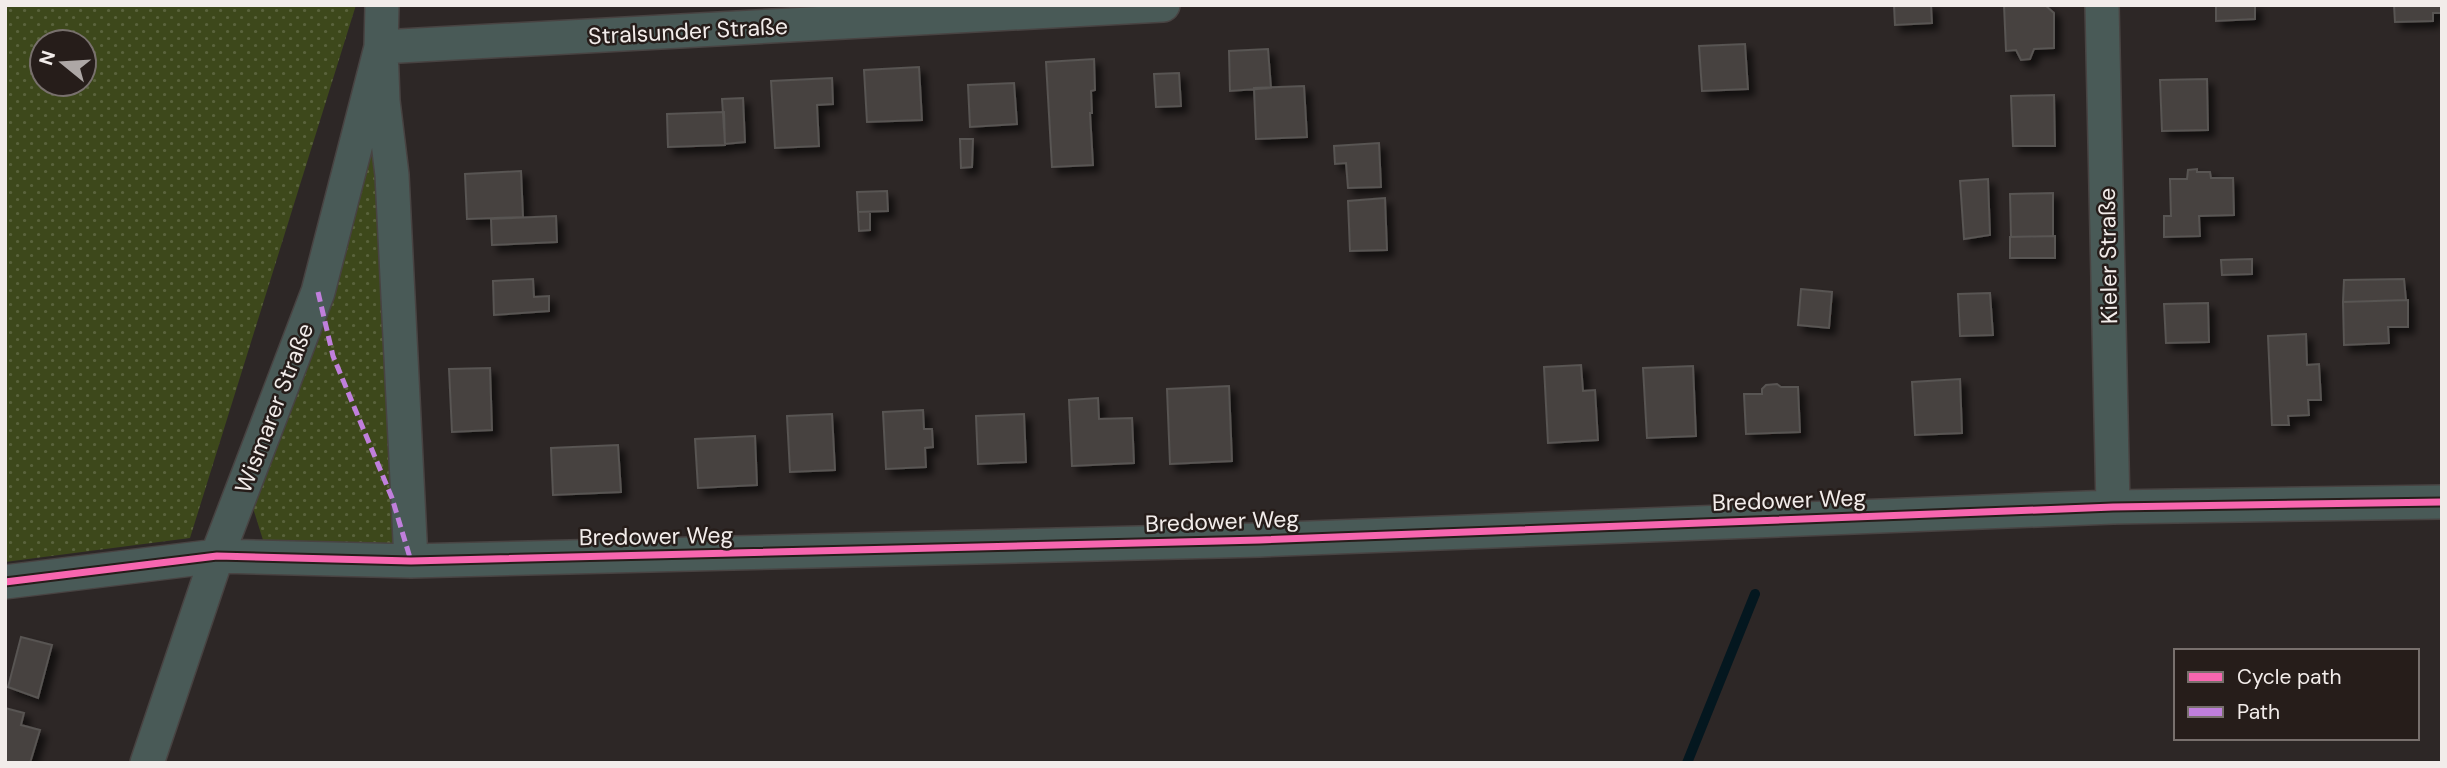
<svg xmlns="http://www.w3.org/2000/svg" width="2447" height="768" viewBox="0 0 2447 768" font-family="'DM Sans',sans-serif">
  <defs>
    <pattern id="grass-dots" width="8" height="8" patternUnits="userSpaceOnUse" patternTransform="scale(1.75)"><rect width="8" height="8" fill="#3d481b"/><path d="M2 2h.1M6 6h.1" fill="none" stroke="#5a633c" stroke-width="1.8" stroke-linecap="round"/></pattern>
    <filter id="shadow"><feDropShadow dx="6" dy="6" stdDeviation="3.5" flood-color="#0009"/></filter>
  </defs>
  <rect width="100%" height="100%" fill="#2d2726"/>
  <!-- grass -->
  <path fill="url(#grass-dots)" fill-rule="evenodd" d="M5 5H356L190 538 5 562ZM42 42H84V84H42Z
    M372 121 390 327 394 549 263 540 252 505Z"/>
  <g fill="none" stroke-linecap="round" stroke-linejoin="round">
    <!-- stream -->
    <path stroke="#04171f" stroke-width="10" d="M1687 763 1755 594"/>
  </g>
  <!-- building -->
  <path fill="#474341" stroke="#585452" stroke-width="2" filter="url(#shadow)" d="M1894 5H1931L1932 23 1895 25Z
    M2004 5H2045L2054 13V48L2034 49 2030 59 2021 60 2016 50 2006 51Z
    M2216 5H2255V19L2216 21Z
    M2394 5H2442V13H2433V21L2395 22Z
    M1745 44 1748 89 1702 91 1699 46Z
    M1268 49 1271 88 1230 91 1229 51Z
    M1094 59 1095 90 1091 91 1092 113H1090L1093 165 1052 167 1046 62Z
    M919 67 922 120 867 122 864 70Z
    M1179 73 1181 106 1156 107 1154 74Z
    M832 78 833 104 817 105 819 146 775 148 771 81Z
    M2207 79 2208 130 2162 131 2160 80Z
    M1014 83 1017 124 970 127 968 85Z
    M1304 86 1307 137 1256 139 1254 88Z
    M2054 95 2055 146H2013L2011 96Z
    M743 98 745 142 725 144 722 99Z
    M724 112 725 145 668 147 667 114Z
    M960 139H973L972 167 961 168Z
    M1379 143 1381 187 1348 188 1346 163 1335 164 1334 146Z
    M2197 169V172H2210L2211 178H2233L2234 215 2199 216 2200 236 2164 237V216H2171L2170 179H2187L2188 170Z
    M521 171 523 217 467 219 465 174Z
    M1988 179 1990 235 1964 239 1960 181Z
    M887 191 888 211 858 212 857 192Z
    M2053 193V236L2011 237 2010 194Z
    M1385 198 1387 250 1350 251 1348 201Z
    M858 212H870V230L859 231Z
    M556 216 557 242 492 245 491 219Z
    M2055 236V258H2010V237Z
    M2252 259V274L2222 275 2221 260Z
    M533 279 534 297 549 296V311L494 315 493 281Z
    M2404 279 2406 300 2343 302 2344 280Z
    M1801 289 1832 292 1829 328 1798 325Z
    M1990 293 1993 335 1960 336 1958 294Z
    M2408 300V327H2388L2389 343 2344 345 2343 302Z
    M2208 303 2209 342 2166 343 2164 304Z
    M2306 334 2307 365 2319 364 2321 400H2308L2309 415 2288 416 2289 425H2272L2268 336Z
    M1581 365 1583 391 1595 390 1598 440 1548 443 1544 367Z
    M1693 366 1696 436 1647 438 1643 368Z
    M490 368 492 430 452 432 449 369Z
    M1960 379 1962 433 1915 435 1912 382Z
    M1777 384 1781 387H1798L1800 432 1746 434 1744 394H1762V389L1766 385Z
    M1229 386 1232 461 1170 464 1167 389Z
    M1098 398 1099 419 1132 418 1134 463 1072 466 1069 400Z
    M923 410 924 429H932L933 447 925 448 926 467 886 469 883 412Z
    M832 414 835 470 790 472 787 416Z
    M1024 414 1026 462 978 464 976 416Z
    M755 436 757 485 698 488 695 439Z
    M618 445 621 492 553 495 551 448Z
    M21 637 52 645 38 698 8 687Z
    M5 708 24 713 21 725 40 730 30 763H5Z"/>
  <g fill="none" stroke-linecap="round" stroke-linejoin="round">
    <!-- street casing -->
    <g stroke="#484342" stroke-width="36">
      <path id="street" d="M2102 5 2113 507
        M411 561 392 175 383 101 381 47 1163 5
        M5 582 217 556 411 561 1260 540 2113 507 2442 502
        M147 763 217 556 318 292 381 47 382 5"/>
    </g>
    <!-- street -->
    <use href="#street" stroke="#495a57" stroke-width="33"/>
    <!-- quiet -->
    <path stroke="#c07fdc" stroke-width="5" stroke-dasharray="10 5" stroke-linecap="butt" d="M318 292 333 356 392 498 411 561"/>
    <!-- cycleway casing -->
    <g stroke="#261d1a" stroke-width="11">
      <path id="cycleway" d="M5 582 217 556 411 561 1260 540 2113 507 2442 502"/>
    </g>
    <!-- cycleway -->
    <use href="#cycleway" stroke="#f766af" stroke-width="7"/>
  </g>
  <g text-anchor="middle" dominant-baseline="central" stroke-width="5" stroke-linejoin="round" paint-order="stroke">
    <!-- street labels -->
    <g font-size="23" fill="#f2ecea" stroke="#261d1a">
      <text transform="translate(688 31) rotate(-3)">Stralsunder Straße</text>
      <text transform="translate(2108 256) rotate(-91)">Kieler Straße</text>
      <text transform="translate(274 408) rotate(-69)">Wismarer Straße</text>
      <text transform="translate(1789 500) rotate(-2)">Bredower Weg</text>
      <text transform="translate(1222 521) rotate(-2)">Bredower Weg</text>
      <text transform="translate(656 536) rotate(-1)">Bredower Weg</text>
    </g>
  </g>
  <!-- border -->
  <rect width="2447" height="768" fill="none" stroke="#f2ecea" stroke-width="14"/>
  <!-- legend -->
  <rect x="2174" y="649" width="245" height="91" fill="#261d1a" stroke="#78706d" stroke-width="2"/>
  <rect x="2188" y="672" width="35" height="10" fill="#f766af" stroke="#78706d" stroke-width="2"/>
  <text x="2237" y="684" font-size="21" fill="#f2ecea">Cycle path</text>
  <rect x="2188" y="707" width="35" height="10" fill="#c07fdc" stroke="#78706d" stroke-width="2"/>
  <text x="2237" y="719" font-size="21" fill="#f2ecea">Path</text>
  <!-- north arrow -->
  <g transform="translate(63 63) rotate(288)"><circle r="33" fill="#261d1a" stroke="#78706d" stroke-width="2"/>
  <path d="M0-5L12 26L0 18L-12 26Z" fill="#ada7a5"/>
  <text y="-10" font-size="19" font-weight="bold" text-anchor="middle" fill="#f2ecea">N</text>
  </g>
</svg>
